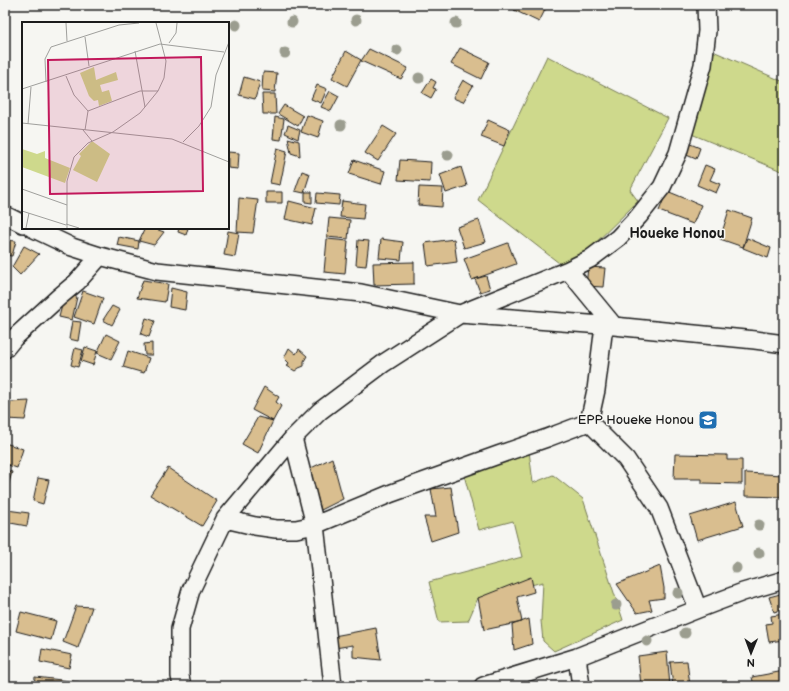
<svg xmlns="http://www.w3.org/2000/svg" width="789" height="691" viewBox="0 0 789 691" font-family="'Balsamiq Sans',sans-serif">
  <rect width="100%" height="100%" fill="#f6f6f2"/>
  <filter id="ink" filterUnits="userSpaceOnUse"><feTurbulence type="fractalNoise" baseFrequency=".025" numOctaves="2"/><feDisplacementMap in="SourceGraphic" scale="8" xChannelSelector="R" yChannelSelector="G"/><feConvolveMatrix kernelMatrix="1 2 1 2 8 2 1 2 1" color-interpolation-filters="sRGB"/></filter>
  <g filter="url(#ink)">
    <!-- green -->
    <path fill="#ced98c" stroke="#757a54" d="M713 51 784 82V172L684 131Z
      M547 56 668 118 630 190 638 201 568 270 478 200Z
      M529 451 533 483 553 475 583 499 623 620 554 651 543 641 541 621 543 582 478 598 468 621 439 622 429 582 522 557 513 521 479 530 464 475Z"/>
    <!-- building -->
    <path fill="#d9be8f" stroke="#1c1c1c" d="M517 5H546L547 6 539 22 514 10Z
      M460 48 489 62 481 79 451 64Z
      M369 49 408 68 401 79 361 61Z
      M346 51 361 60 347 86 332 78Z
      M263 72 277 73 275 92 262 91Z
      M244 77 260 82 255 99 239 95Z
      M431 79 436 82 433 88 436 89 431 98 422 93Z
      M463 80 473 86 463 102 453 98Z
      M317 85 327 89 321 103 311 99Z
      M330 91 339 96 331 111 321 107Z
      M262 94H275L276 114H263Z
      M284 105 303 116 298 126 278 114Z
      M307 115 323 121 318 138 301 132Z
      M275 117 284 119 281 140 273 139Z
      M488 120 510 130 504 146 481 137Z
      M288 125 300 130 298 139 285 133Z
      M383 126 396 134 378 161 365 153Z
      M288 138 299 141 300 156 291 153Z
      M688 143 700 148 696 159 684 154Z
      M277 148 287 151 280 185 270 183Z
      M228 152 239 153 238 169 228 168Z
      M354 160 385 171 381 184 349 174Z
      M400 160 431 162 430 182 398 180Z
      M705 165 715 169 710 180 720 184 716 193 697 185Z
      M461 167 467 186 446 193 440 175Z
      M302 171 310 174 304 193 295 191Z
      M419 187 443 188 442 207 418 205Z
      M667 191 701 205 693 224 659 211Z
      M266 192H282V203H266Z
      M305 192H312V203L305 202Z
      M317 193 340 195 339 205 316 203Z
      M239 198 258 200 253 233 237 232Z
      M289 201 316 208 312 225 285 219Z
      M342 201 365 204 363 219 340 217Z
      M729 210 752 218 743 247 720 239Z
      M329 218 350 220 348 239 327 237Z
      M479 220 486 242 464 248 457 227Z
      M145 228H153L164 232 154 245 139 241Z
      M179 228H188L186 235 178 232Z
      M228 231 239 233 235 257 224 255Z
      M119 237 139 241 138 249 117 245Z
      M747 238 771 248 768 258 743 248Z
      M327 239 348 241 345 274 324 272Z
      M381 239 403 242 401 260 379 258Z
      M454 239 457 262 428 266 425 243Z
      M5 240 16 241 12 256 5 255Z
      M358 240 369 241 366 266 356 265Z
      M508 243 516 264 472 280 464 259Z
      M24 246 39 254 20 275 12 267Z
      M414 262V284L374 285 373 263Z
      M588 267 605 268 603 287 586 286Z
      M486 276 490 289 480 292 475 279Z
      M143 280 168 284 165 302 137 298Z
      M171 288 187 292 185 310 169 307Z
      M83 291 103 298 94 324 74 317Z
      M65 294 77 297 72 320 59 317Z
      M112 306 120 310 112 325 103 320Z
      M146 318 155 321 149 337 141 334Z
      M72 321 81 322 78 341 69 339Z
      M106 334 120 341 111 359 97 353Z
      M152 343V355H145L144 344Z
      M85 347 97 351 93 365 81 361Z
      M75 348 83 350 78 367 71 365Z
      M289 348 296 354 299 349 307 356 304 361V366L299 368 295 371 287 366 289 363 284 358Z
      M128 351 149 358 144 373 123 367Z
      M264 387 279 397 276 402 281 406 273 421 252 410Z
      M29 401 25 420 6 419 11 402Z
      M258 417 273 421 258 453 242 444Z
      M5 443 23 449 17 468 5 464Z
      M675 454 727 455V460H742V484L702 483V479H674Z
      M332 458 343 499 321 510 309 469Z
      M168 468 217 501 202 526 150 495Z
      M5 470 12 472 5 497Z
      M745 473 784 475V497L745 496Z
      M38 478 49 480 43 504 33 501Z
      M451 487 458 532 431 541 424 517H436L431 489Z
      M736 502 743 526 697 540 690 516Z
      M7 510 29 513 27 526 5 522Z
      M660 566 664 588V598L649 600 652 610 637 613 617 584Z
      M531 577 534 592 517 597 522 622 484 630 478 598Z
      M784 593V609L774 612 769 597Z
      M76 606 92 607 78 648 63 642Z
      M21 612 56 621 51 640 16 631Z
      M784 614V640L769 642 766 624 772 623 771 616Z
      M529 619 532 644 514 650 512 625Z
      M376 628 381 660 353 657V645L335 648 334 636Z
      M42 649 72 655 69 668 40 662Z
      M667 652 670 686H641L638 656Z
      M687 661 690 686H673L670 662Z
      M784 671V686H754L752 677Z
      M35 677 79 682 78 686H34Z"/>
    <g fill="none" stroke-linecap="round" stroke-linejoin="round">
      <!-- street casing -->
      <g stroke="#1c1c1c" stroke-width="20">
        <path id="street" d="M5 215 23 224
          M32 228 72 247 100 256 157 271 361 293 460 314 614 326 755 340 784 344
          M568 270 614 326
          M5 349 14 338 59 297 77 282 100 256
          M589 422 626 459 659 508 698 609
          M589 422 596 390 604 326
          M293 438 315 525 333 686
          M225 519 255 526 276 529H296L315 525 392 493 498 455 547 438 589 422
          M577 657 581 686
          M182 686 180 676V629L191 590 225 519 293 438 320 411 384 363 460 314 568 270 590 259 618 238 639 216 662 187 678 153 703 65 707 31 706 5
          M483 686 577 657 698 609 743 592 784 580"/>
      </g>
      <!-- street -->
      <use href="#street" stroke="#f6f6f2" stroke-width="17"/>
    </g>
    <!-- trees -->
    <g fill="#9b9d8f">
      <circle cx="356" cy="20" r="5.5"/>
      <circle cx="292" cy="22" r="5.5"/>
      <circle cx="456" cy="23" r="5.5"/>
      <circle cx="236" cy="25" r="5.5"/>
      <circle cx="397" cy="50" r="5.5"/>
      <circle cx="285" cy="53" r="5.5"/>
      <circle cx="419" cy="78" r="5.5"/>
      <circle cx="341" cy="125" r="5.5"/>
      <circle cx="448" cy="155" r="5.5"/>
      <circle cx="759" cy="525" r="5.5"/>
      <circle cx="759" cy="553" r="5.5"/>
      <circle cx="736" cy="568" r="5.5"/>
      <circle cx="678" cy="593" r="5.5"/>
      <circle cx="616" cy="605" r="5.5"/>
      <circle cx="685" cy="633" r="5.5"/>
      <circle cx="647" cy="641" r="5.5"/>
    </g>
  </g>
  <!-- icons -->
  <defs>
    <g id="school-square" transform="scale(1)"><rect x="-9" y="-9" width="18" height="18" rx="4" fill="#1f6fb2" stroke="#f6f6f2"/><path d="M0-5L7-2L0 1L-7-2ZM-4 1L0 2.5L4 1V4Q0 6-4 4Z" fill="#fff"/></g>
  </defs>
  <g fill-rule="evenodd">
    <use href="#school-square" x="708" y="420"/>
  </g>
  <g text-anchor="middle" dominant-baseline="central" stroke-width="3" stroke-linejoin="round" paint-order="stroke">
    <!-- poi labels -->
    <g font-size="13" fill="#1c1c1c" stroke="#f6f6f2" text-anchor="end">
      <text x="694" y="420">EPP Houeke Honou</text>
    </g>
    <!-- neighbourhood labels -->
    <g font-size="14" font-weight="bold" fill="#1c1c1c" stroke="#f6f6f2">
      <text x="677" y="233">Houeke Honou</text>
    </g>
  </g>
  <!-- overview -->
  <g transform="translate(22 22)">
    <rect width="207" height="207" fill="#f6f6f2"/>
    <path d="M72 45 74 58 94 50 96 58 78 63 80 70 87 68 90 79 77 84 76 78 72 79 67 74 58 51ZM70 119 88 132 75 160 51 148 59 134 57 132ZM0 127 15 132 23 129V136L48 146 43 161 0 145Z" fill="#ced98c"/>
    <path fill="none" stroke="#9f9f9c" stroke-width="1" d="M44 1 45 19M63 15 67 44M147 21 154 11 155 1M113 29 123 85M44 54 52 73 66 89M24 60 23 37 29 25 97 3 117 1M0 67 138 22 202 30M66 89 118 69H136M0 101 150 117 207 140M6 102 9 65M61 108 70 119M63 108 66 89M161 120 177 104 189 85 194 53 207 20M0 167 45 183M0 189 44 203M44 202 57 206M4 206 7 191M45 206V159L52 135 66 121 91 110 118 91 136 69 142 56 144 39 134 1"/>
    <path fill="#c2185b" fill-opacity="0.15" stroke="#c2185b" stroke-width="2" d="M179 35 181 169 28 172 26 38Z"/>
    <rect width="207" height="207" fill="none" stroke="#1c1c1c" stroke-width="2"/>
  </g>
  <!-- margin -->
  <rect width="789" height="691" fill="none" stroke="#f6f6f2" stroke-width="20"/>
  <rect x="10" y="10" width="769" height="671" fill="none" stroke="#1c1c1c" stroke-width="1.5" filter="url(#ink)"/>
  <!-- north arrow -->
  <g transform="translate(751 653) rotate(181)" stroke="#f6f6f2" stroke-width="3" paint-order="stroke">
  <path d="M0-3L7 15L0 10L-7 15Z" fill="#1c1c1c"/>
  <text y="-6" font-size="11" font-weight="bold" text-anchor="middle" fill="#1c1c1c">N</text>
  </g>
</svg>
